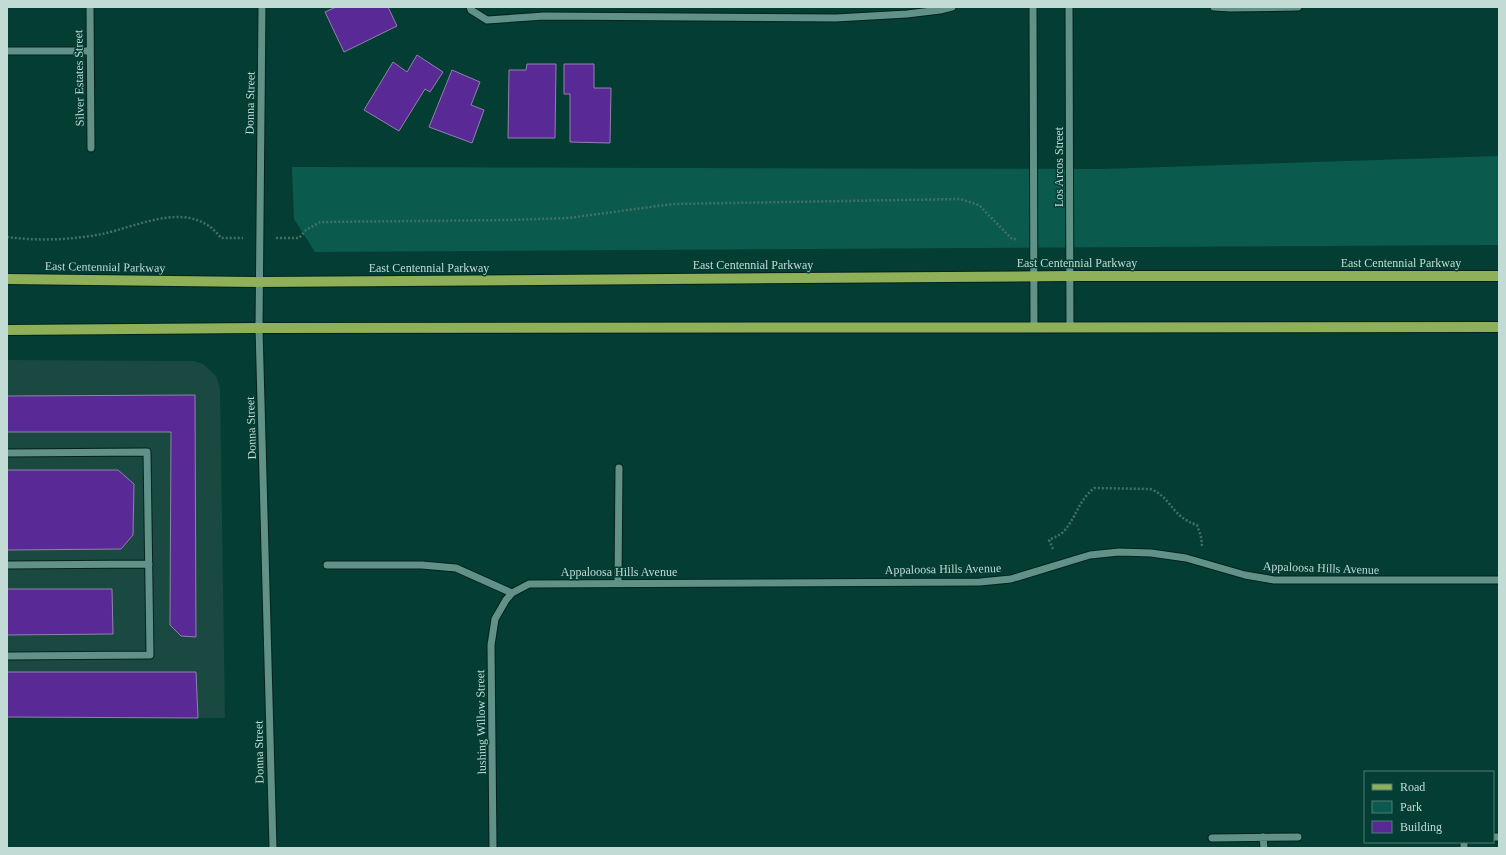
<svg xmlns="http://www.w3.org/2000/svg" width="1506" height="855" viewBox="0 0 1506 855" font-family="Georgia,serif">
  <rect width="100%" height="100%" fill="#043d34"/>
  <!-- built -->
  <path fill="#194940" d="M7 360 194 361 203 364 216 376 220 388 225 718 7 717Z"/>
  <!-- green -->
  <path fill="#0a5b4e" d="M1499 156V245L315 252 294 219 292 167 1102 169Z"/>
  <!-- building -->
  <path fill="#592a95" stroke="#8f83a9" d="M336 7H388L397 26 344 52 325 12Z
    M417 55 443 72 430 92 425 89 399 131 364 110 393 62 407 72Z
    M527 64H556L555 138H508L509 70H526Z
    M564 64H594V88H611L610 143 570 142V94H564Z
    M452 70 480 82 471 105 484 110 472 143 429 127Z
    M195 395 196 637 181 636 170 625 171 432H7V396Z
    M7 470H118L134 484 133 535 121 549 7 550Z
    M7 589H112L113 634 7 635Z
    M7 672H196L198 718 7 717Z"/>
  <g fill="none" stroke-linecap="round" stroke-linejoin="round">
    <!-- minor casing -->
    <g stroke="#06211c" stroke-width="9">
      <path id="minor" d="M90 7 91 148
        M262 7 259 328 273 848
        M470 7 471 10 487 20 544 16 836 18 907 14 940 10 952 7
        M1033 7 1034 327
        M1069 7 1070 327
        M1214 7 1230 8 1298 7
        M7 51H89
        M7 453 147 452 150 655 7 656
        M7 565 149 564
        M327 565H422L456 568 512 593
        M618 583 619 468
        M1263 837 1264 848
        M1493 837H1499
        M1212 838 1298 837
        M1464 842V848
        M493 848 491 645 495 619 506 600 512 593 529 584 980 582 1011 579 1090 555 1119 552 1151 553 1186 558 1245 575 1274 580H1499"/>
    </g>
    <!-- major casing -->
    <g stroke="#06211c" stroke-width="12">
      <path id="major" d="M7 279 259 282 1070 276H1499
        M7 330 259 328 1499 327"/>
    </g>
    <!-- path -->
    <path stroke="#417067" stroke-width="2.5" stroke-dasharray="2 2" stroke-linecap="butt" d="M7 237C37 241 72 240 102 234 140 226 191 198 221 238H243
      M276 238H299L306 230 320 222 508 220 568 218 673 204 960 199 979 205 1012 239H1016
      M1053 549 1049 540C1055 537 1061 535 1065 530 1077 515 1078 502 1094 488L1150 489C1171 496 1171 517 1197 525L1201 537 1202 546"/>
    <!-- minor -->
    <use href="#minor" stroke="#609287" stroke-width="7"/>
    <!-- major -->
    <use href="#major" stroke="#8eb058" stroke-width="10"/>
  </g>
  <g text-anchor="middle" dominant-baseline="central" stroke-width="3" stroke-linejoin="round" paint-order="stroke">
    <!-- street labels -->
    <g font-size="12" fill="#c2dbd5" stroke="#043d34">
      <text transform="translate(79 78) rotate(-91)">Silver Estates Street</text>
      <text transform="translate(250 103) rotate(-89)">Donna Street</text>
      <text transform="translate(1059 167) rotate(-90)">Los Arcos Street</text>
      <text x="1077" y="263">East Centennial Parkway</text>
      <text x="1401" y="263">East Centennial Parkway</text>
      <text x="753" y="265">East Centennial Parkway</text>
      <text transform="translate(105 267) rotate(1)">East Centennial Parkway</text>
      <text x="429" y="268">East Centennial Parkway</text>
      <text transform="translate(251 428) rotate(-92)">Donna Street</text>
      <text transform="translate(1321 568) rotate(2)">Appaloosa Hills Avenue</text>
      <text transform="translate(943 569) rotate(-1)">Appaloosa Hills Avenue</text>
      <text x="619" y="572">Appaloosa Hills Avenue</text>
      <text transform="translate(481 722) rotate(-91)">lushing Willow Street</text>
      <text transform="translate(259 752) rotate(-91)">Donna Street</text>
    </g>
  </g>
  <!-- border -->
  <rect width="1506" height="855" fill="none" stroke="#c2dbd5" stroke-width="16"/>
  <!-- legend -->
  <rect x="1364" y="771" width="130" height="72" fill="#043d34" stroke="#507c74"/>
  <rect x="1372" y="784" width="20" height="6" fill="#8eb058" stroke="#507c74"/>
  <text x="1400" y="791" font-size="12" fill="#c2dbd5">Road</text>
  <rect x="1372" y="801" width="20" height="12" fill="#0a5b4e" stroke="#507c74"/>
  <text x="1400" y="811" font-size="12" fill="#c2dbd5">Park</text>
  <rect x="1372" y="821" width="20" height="12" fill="#592a95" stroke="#507c74"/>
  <text x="1400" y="831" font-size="12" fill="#c2dbd5">Building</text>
</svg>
